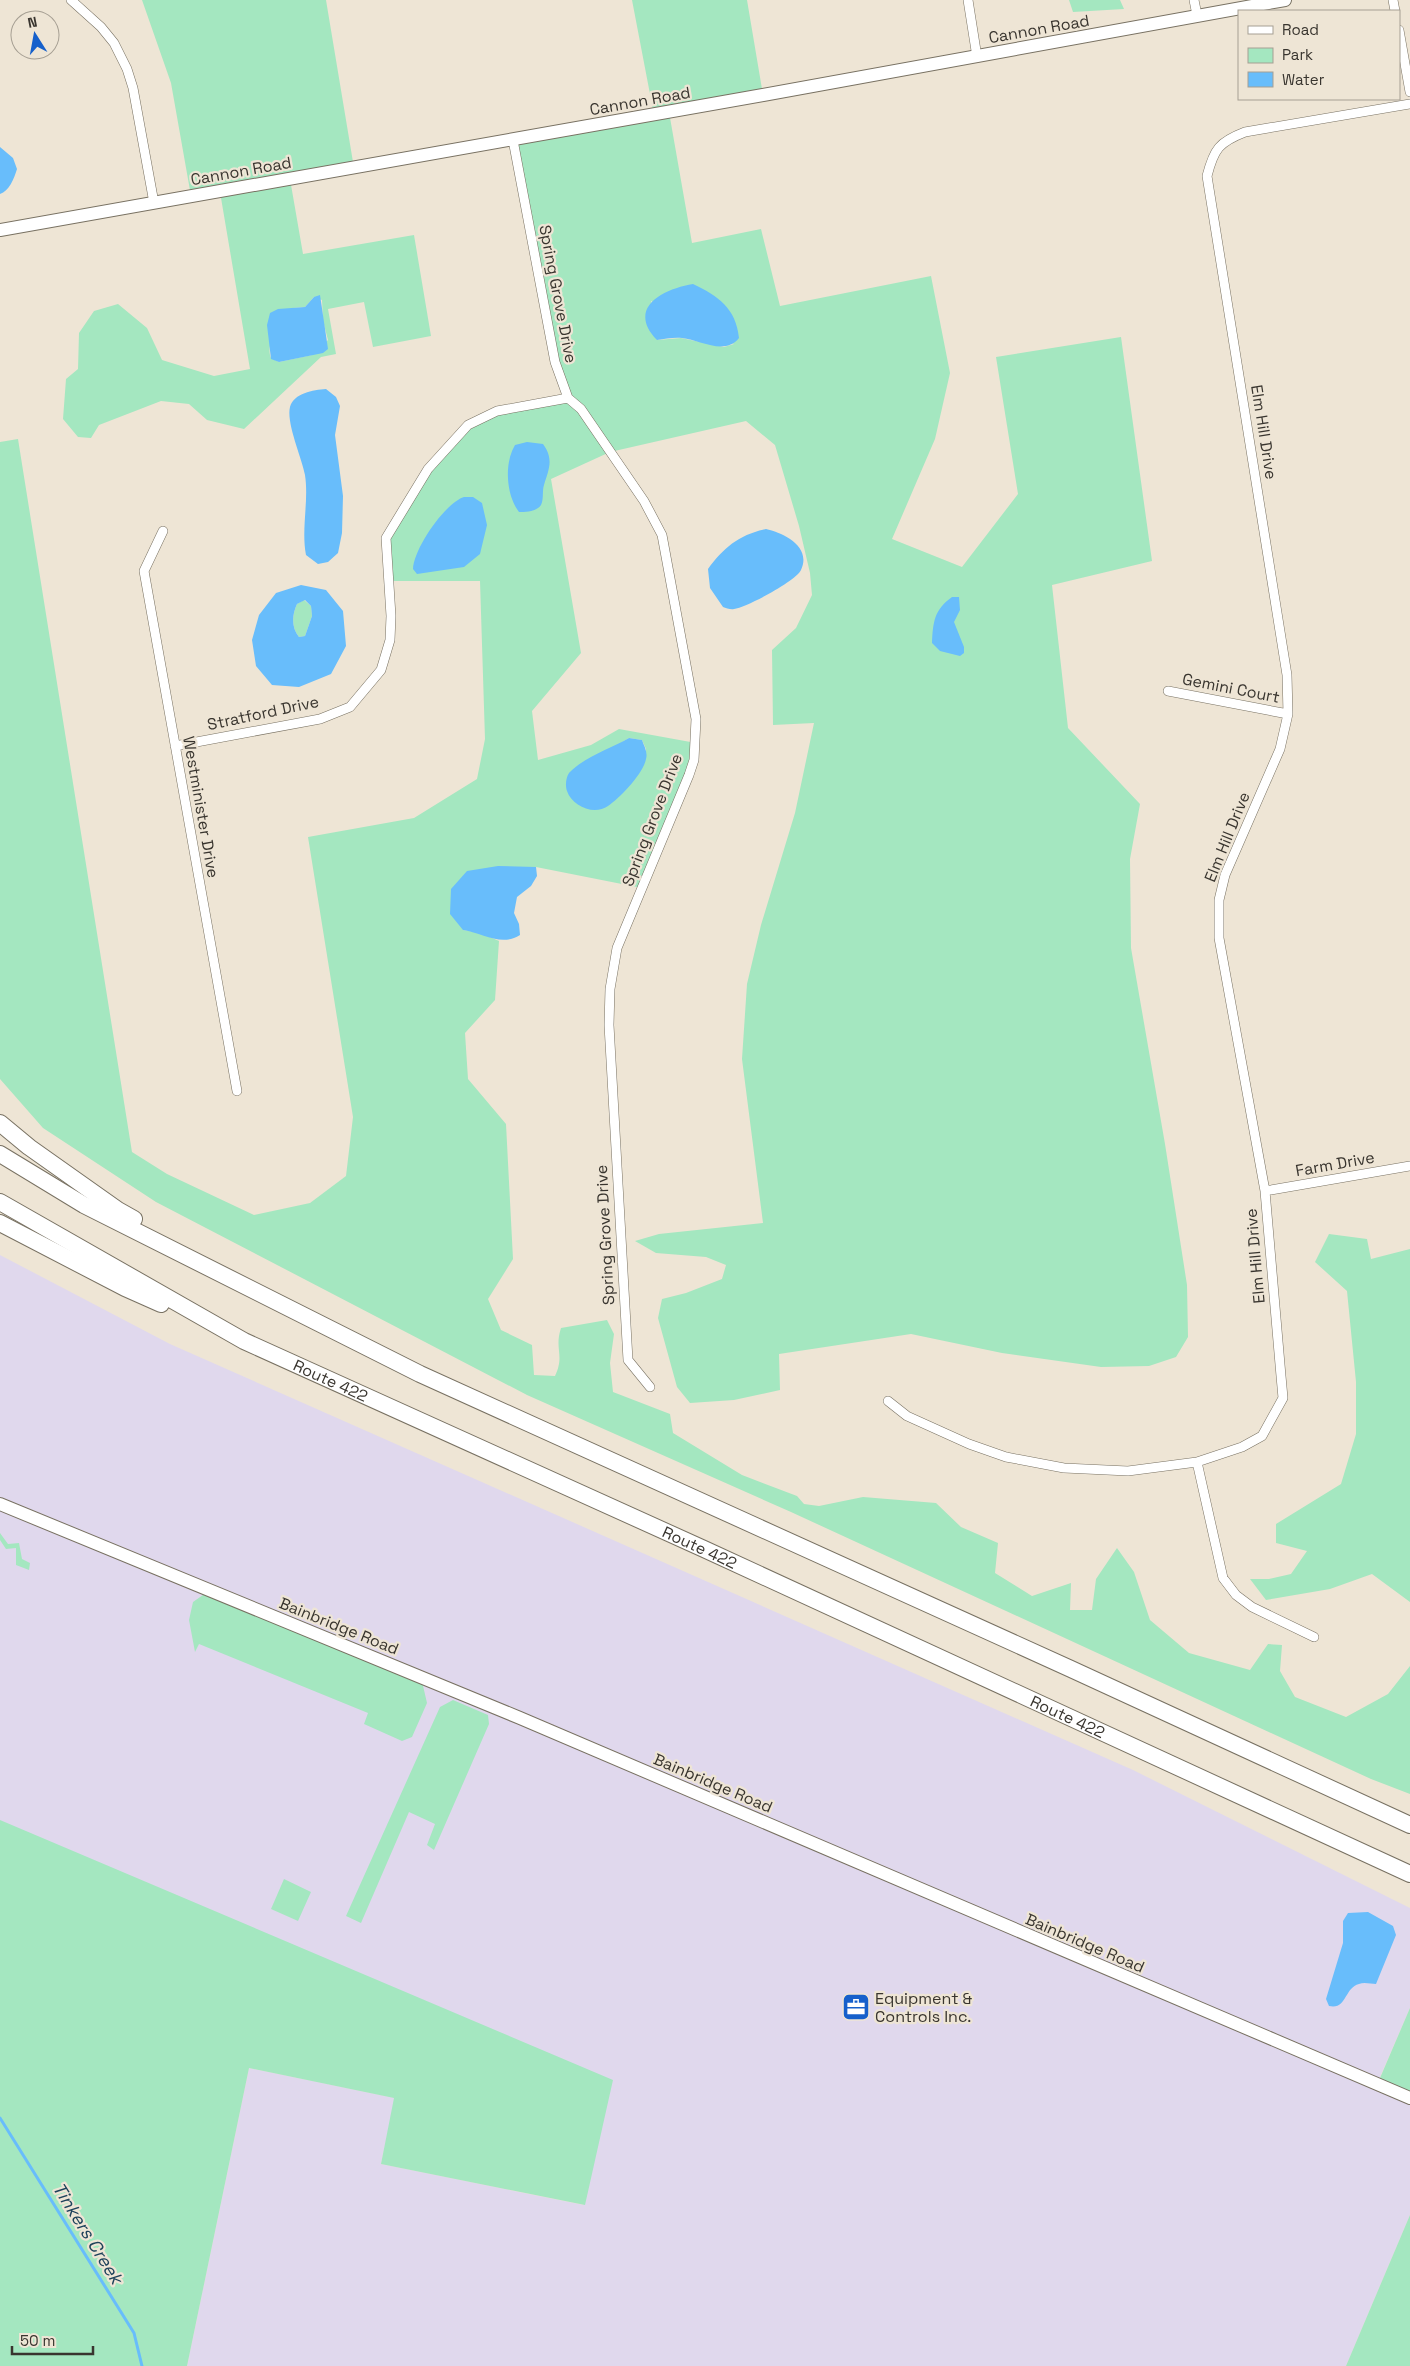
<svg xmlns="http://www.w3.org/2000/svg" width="1410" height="2366" viewBox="0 0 1410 2366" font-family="'Space Grotesk',sans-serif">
  <rect width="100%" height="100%" fill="#eee5d5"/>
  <!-- industrial -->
  <path fill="#e0d8ed" d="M0 1255 170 1344 1133 1770 1410 1908V2008L1377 2084 1410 2098V2215L1346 2366H187L249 2068 395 2098 381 2164 584 2205 0 1824Z"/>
  <!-- green -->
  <path fill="#a4e7c0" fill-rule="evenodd" d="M142 0H326L354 168 290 179 303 254 414 235 431 336 373 347 364 302 328 309 336 354 321 357 244 429 207 420 189 404 161 401 99 425 91 438 78 437 63 419 66 379 78 369 79 333 94 311 118 304 147 328 162 360 214 376 250 369 220 192 191 196 171 83ZM314 297 322 300 323 321 328 340 312 355 279 362 271 358C264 342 284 321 293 308L305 307Z
    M632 0H747L763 95 669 112 692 243 761 229 780 306 931 276 950 373 935 439 892 539 962 567 1018 494 996 357 1121 337 1152 561 1052 585 1068 728 1140 804 1130 859 1131 948 1165 1144 1187 1285 1188 1337 1176 1357 1149 1366 1101 1367 1002 1353 911 1334 779 1354 780 1390 734 1400 690 1403 677 1387 658 1318 662 1299 686 1293 722 1279 726 1265 706 1257 656 1253 635 1241 659 1234 763 1223 742 1059 747 984 761 925 795 813 814 723 773 725 772 650 796 628 812 595 810 573 799 526 775 445 746 421 610 452 551 479 581 653 532 711 538 760 591 745 619 729 696 743 694 760 642 888 536 867 463 930 481 933 499 941 495 1000 465 1033 468 1079 506 1124 513 1259 488 1299 501 1330 532 1345 534 1375 555 1376C565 1355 554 1349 561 1328L607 1320 614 1334 610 1363 613 1392 670 1414 673 1433 742 1475 797 1496 804 1504 819 1506 863 1497 936 1503 961 1527 998 1543 995 1573 1032 1596 1071 1583 1070 1610H1092L1096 1579 1117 1548 1134 1572 1150 1620 1189 1653 1250 1670 1268 1644 1282 1645 1280 1671 1295 1697 1346 1717 1388 1694 1410 1666V1794L1371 1779 791 1512 527 1395 156 1202 43 1128 0 1079V442L18 439 132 1152 167 1174 254 1215 310 1203 346 1176 353 1117 308 837 414 818 477 779 485 739 480 581H388L386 538 428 469 468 425 497 411 568 398 555 362 517 144 654 115ZM651 301 734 344 724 347 681 338 657 340ZM629 738 642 740 646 749V759L609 750Z
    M1069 0H1120L1124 9 1073 12Z
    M304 600 311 606 312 616 305 636 299 637C291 627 292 615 297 604Z
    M1329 1234 1367 1239 1371 1259 1410 1249V1602L1372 1574 1330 1589 1266 1600 1250 1579H1269L1291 1574 1307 1551 1276 1543V1524L1341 1484 1356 1434V1382L1347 1291 1315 1262Z
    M0 1533 8 1544 19 1543 22 1559 30 1563 29 1570 16 1565V1548L6 1549 0 1540Z
    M210 1590 421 1677 427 1703 412 1737 402 1741 364 1724 368 1713 199 1644 195 1652 189 1620 193 1602Z
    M453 1700 488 1715 489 1724 434 1850 427 1845 435 1824 409 1812 361 1923 346 1916 440 1707Z
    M0 1820 613 2080 585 2205 381 2164 394 2098 249 2068 187 2366H0Z
    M284 1879 311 1892 298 1921 271 1909Z
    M1410 2008V2098L1377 2085Z
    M1410 2215V2366H1346Z"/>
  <!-- water -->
  <path fill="#68bdfb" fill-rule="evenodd" d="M0 147 13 158 17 169C14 179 9 191 0 194Z
    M693 284C718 296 736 308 739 338 725 356 700 340 682 338 674 337 665 339 657 340 626 308 663 289 693 284Z
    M320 295 328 349 323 353 279 362 271 359 267 325 270 313 278 309 305 307 314 297Z
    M326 389 336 397 340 406 335 435 343 496 342 533 338 553 328 562 318 564 306 555C301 529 309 501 305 475 302 458 286 423 290 407 294 393 313 390 326 389Z
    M527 442 543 444C554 459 549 469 544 485 542 491 544 499 541 505 536 512 526 512 519 512 506 495 504 463 515 445Z
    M464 497H473L482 503 487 525 480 554 464 567 417 574 413 569C414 548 445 503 464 497Z
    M766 529C783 533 812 546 801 570 796 581 747 607 734 609 731 610 726 608 723 607L710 588 708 569C723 548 740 534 766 529Z
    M301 585 326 590 343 611 346 646 331 674 299 687 272 685 256 666 252 640 259 615 276 593ZM305 600 311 606 312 616 305 636 299 637C291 627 292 615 297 604Z
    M952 597H959L960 610 954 622 964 647V653L960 656 940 651 932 643C933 622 934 610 952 597Z
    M629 738 642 740C644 746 648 752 646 759 643 774 620 798 608 806 594 816 572 806 567 791 565 786 566 777 569 773 584 757 610 749 629 738Z
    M498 866 536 867 537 876 531 886 517 897 514 913 519 924 520 935C501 947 483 933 463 930L450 914 451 889 467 871Z
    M1368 1912 1393 1926 1396 1935 1376 1984C1371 1984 1364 1982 1359 1984 1344 1988 1347 2010 1329 2006L1326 1999 1343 1943V1921L1348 1913Z"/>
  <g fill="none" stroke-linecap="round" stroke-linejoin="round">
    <!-- stream -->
    <path stroke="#68bdfb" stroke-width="3" d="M0 2118 134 2333 142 2366"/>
    <!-- street casing -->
    <g stroke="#787162" stroke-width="10">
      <path id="street" d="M71 0 101 27 114 43 127 69 133 88 154 203
        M968 0 977 57
        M1194 0 1197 15
        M1393 0 1395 11
        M1399 30 1410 92
        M513 140 555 362 568 398 581 409 644 501 662 535 696 719 694 760 689 775 617 948 610 989 609 1025 628 1360 650 1387
        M163 531 144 571 237 1091
        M1168 691 1288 714
        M175 746 320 719 350 707 381 670 390 640 391 616 386 538 428 469 468 425 497 411 568 398
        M1265 1191 1410 1166
        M888 1401 907 1416 969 1444 1006 1457 1064 1468 1128 1471 1197 1462 1242 1447 1262 1436 1283 1398 1281 1376 1265 1191 1219 938V900L1225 875 1280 749 1288 714 1287 675 1207 176C1214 149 1219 142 1245 132L1410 104
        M1197 1462 1223 1578 1236 1595 1252 1607 1314 1637"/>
    </g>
    <!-- secondary casing -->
    <g stroke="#787162" stroke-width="14">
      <path id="secondary" d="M0 230 763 95 1285 0
        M0 1504 520 1718 1410 2098"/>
    </g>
    <!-- highway casing -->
    <g stroke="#787162" stroke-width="18">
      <g id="highway">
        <path d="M0 1123 29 1147 118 1210 134 1219"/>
        <path d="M0 1154 84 1205 420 1374 1071 1669 1410 1825"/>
        <path id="s1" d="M0 1202 244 1341 704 1549 1410 1874"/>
        <path d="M0 1223 125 1288 161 1304"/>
      </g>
    </g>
    <!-- street -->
    <use href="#street" stroke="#fff" stroke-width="9"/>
    <!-- secondary -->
    <use href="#secondary" stroke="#fff" stroke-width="12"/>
    <!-- highway -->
    <use href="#highway" stroke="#fff" stroke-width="16"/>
  </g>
  <!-- icons -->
  <defs>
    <g id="office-square" transform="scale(1.4375)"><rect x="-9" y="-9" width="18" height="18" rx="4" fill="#1660cb" stroke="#eee5d5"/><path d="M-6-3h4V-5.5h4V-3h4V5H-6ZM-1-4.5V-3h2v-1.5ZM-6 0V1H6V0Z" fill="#fff"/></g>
  </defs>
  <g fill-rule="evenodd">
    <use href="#office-square" x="856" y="2007"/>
  </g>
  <g text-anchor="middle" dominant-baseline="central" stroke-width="4.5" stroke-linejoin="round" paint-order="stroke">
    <!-- street labels -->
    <g font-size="16" fill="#39352f" stroke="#eee5d5">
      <text transform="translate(1039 29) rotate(-10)">Cannon Road</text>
      <text transform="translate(640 101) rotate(-10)">Cannon Road</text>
      <text transform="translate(241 171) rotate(-10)">Cannon Road</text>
      <text transform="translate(558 294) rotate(79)">Spring Grove Drive</text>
      <text transform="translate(1264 432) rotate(81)">Elm Hill Drive</text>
      <text transform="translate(1231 688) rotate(11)">Gemini Court</text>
      <text transform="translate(263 713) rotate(-12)">Stratford Drive</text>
      <text transform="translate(201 807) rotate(80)">Westminister Drive</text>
      <text transform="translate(652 820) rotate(-69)">Spring Grove Drive</text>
      <text transform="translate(1227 837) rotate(-68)">Elm Hill Drive</text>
      <text transform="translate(1335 1164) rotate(-10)">Farm Drive</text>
      <text transform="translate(605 1235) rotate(-93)">Spring Grove Drive</text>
      <text transform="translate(1255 1256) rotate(-95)">Elm Hill Drive</text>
      <text stroke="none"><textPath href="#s1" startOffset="376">Route 422</textPath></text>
      <text stroke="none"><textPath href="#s1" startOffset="781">Route 422</textPath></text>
      <text transform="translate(339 1626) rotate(22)">Bainbridge Road</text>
      <text stroke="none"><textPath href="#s1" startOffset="1186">Route 422</textPath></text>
      <text transform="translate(713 1783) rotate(23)">Bainbridge Road</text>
      <text transform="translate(1085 1943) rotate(23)">Bainbridge Road</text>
    </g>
    <!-- poi labels -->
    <g font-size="16" fill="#39352f" stroke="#eee5d5" text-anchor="start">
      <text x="875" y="1998">Equipment &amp;<tspan x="875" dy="18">Controls Inc.</tspan></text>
    </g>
    <!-- water labels -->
    <g font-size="18" font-style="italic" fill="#1e425b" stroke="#eee5d5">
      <text transform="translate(88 2233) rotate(58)">Tinkers Creek</text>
    </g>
  </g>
  <!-- legend -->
  <rect x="1238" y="10" width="162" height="90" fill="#eee5d5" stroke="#a69f93"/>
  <rect x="1248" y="26" width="25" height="8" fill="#ffffff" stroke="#a69f93"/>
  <text x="1282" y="35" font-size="15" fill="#39352f">Road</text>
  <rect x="1248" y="48" width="25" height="15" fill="#a4e7c0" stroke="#a69f93"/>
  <text x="1282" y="60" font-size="15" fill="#39352f">Park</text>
  <rect x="1248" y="72" width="25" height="15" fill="#68bdfb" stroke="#a69f93"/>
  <text x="1282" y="85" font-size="15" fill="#39352f">Water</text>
  <!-- north arrow -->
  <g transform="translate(35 35) rotate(349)"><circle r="24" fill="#eee5d5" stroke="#a69f93"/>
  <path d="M0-4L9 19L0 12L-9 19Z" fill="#1660cb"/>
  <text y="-8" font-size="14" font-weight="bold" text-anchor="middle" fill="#39352f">N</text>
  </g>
  <!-- scale -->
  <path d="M12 2346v8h81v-8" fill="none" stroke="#39352f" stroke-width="2.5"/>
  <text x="20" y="2346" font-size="15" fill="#39352f" stroke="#eee5d5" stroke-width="4" paint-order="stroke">50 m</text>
</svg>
